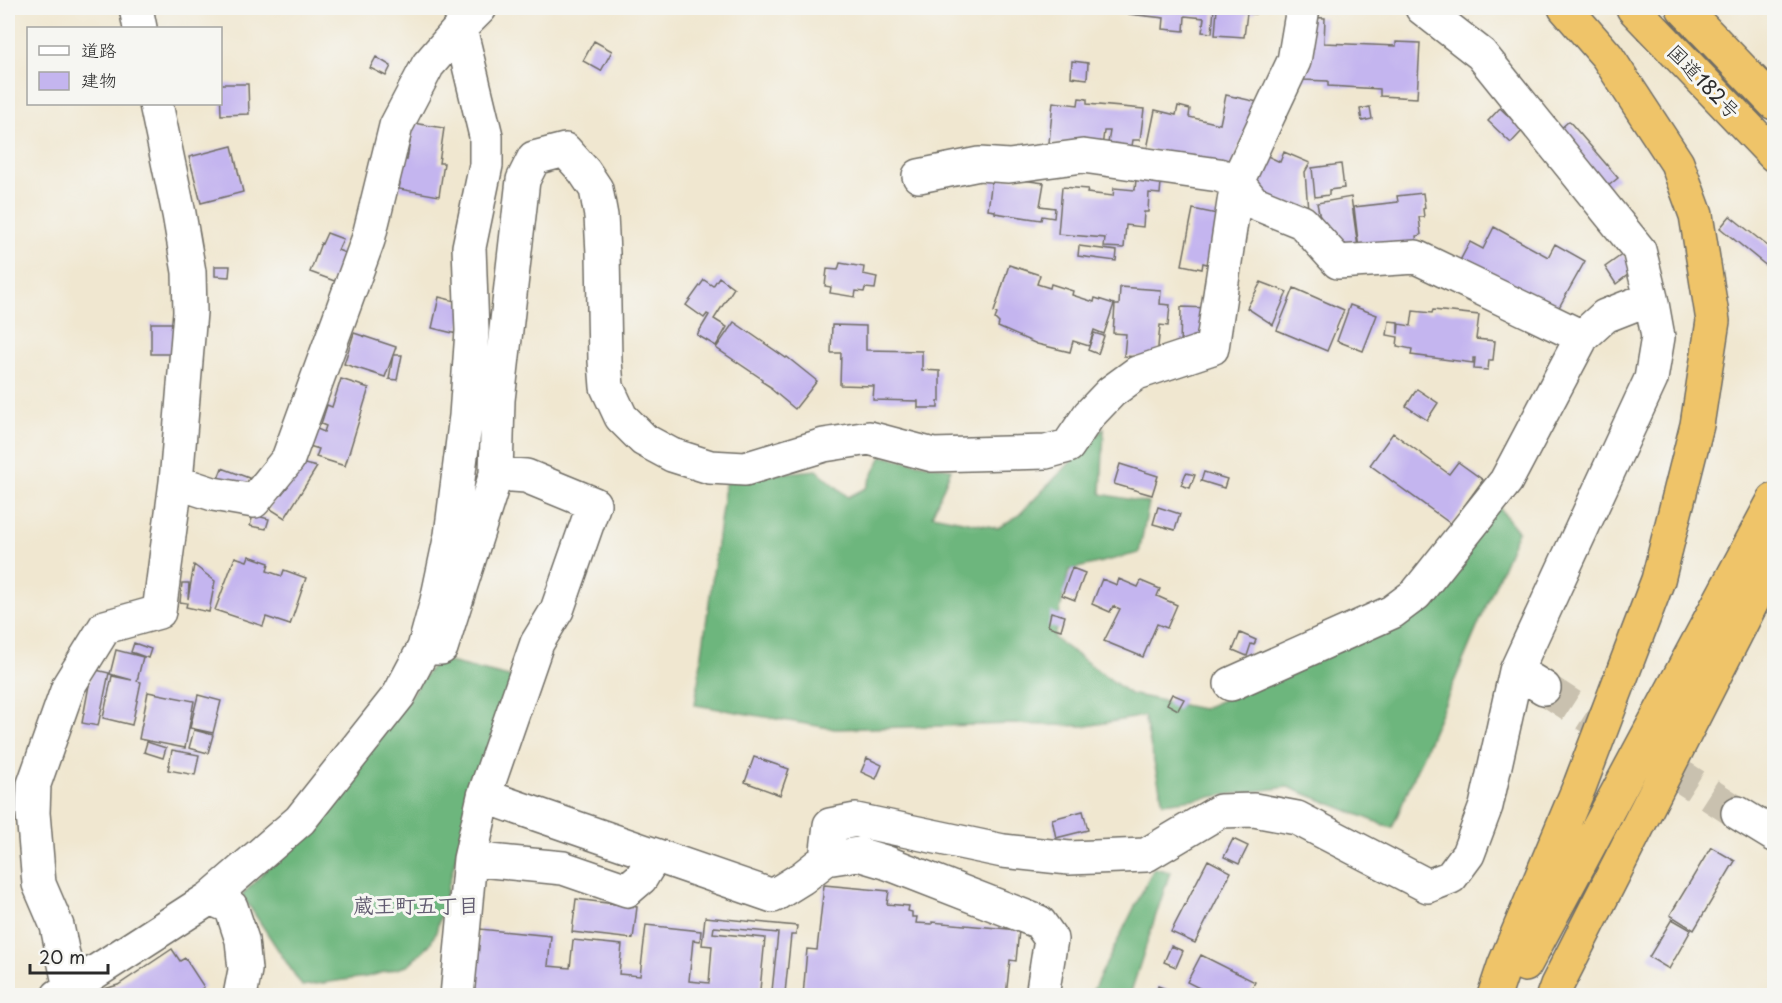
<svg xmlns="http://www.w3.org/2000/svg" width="1782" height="1003" viewBox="0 0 1782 1003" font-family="'Playpen Sans','Klee One',sans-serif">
  <rect width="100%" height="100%" fill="#f6f6f2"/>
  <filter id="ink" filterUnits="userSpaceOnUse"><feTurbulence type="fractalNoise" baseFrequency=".0167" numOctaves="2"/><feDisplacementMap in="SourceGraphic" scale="12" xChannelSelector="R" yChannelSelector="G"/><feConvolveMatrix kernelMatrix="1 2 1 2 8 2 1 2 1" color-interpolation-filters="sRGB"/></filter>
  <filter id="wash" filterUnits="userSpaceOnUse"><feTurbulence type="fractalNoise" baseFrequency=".008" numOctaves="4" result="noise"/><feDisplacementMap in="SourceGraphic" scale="24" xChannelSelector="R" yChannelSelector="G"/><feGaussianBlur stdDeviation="1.35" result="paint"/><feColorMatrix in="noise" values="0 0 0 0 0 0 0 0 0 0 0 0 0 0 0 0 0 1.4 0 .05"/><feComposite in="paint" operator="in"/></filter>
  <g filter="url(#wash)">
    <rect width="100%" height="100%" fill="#f0e7d0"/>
    <!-- forest -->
    <path fill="#6db67d" stroke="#4c7054" stroke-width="1.5" d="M1104 428 1101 494 1149 503 1139 553 1069 570 1054 638 1130 694 1202 709 1421 614 1497 505 1518 531 1392 828 1288 787 1163 803 1144 716 1087 726 1011 724 835 729 695 705 726 478 817 470 848 497 866 488 882 456 951 469 932 515 998 528 1019 515Z
      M437 659 513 678 477 779 436 932 430 944 407 966 366 977 302 986 242 895 340 793Z
      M1154 868 1170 872 1130 995 1090 996Z"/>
    <g id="blocks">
      <!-- building -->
      <path fill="#c4b5ef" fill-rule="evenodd" d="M1130 8H1214L1212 33 1202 32 1204 18 1185 16 1184 31 1163 29 1164 18 1129 14Z
        M1217 8H1255V14L1247 13 1244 37 1215 35Z
        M1303 17 1325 18 1324 43 1396 46V42L1420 43 1417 98 1380 96V89L1328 86V81L1302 80Z
        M594 41 612 51 601 71 583 61Z
        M376 57 391 66 386 76 370 68Z
        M1072 61 1088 63 1087 79 1071 77Z
        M220 84H248L249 114 221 115Z
        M1226 95 1258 102 1230 167 1147 149 1155 110 1176 115 1178 106 1190 109 1189 117 1220 124Z
        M1079 98 1087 99V104L1144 109 1140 140H1133L1131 152 1107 149 1110 131H1104L1102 148 1049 143 1053 102 1078 105Z
        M1370 107 1372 119 1362 121 1360 109Z
        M1500 108 1523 130 1511 143 1488 121Z
        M1569 121 1618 178 1607 187 1559 130Z
        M413 123 444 128 439 163H444L439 196 399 189 400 184 393 183 397 158 407 160Z
        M232 146 243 192 201 203 189 157Z
        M1259 152 1280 162 1284 152 1310 163 1305 172 1308 210 1252 195Z
        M1341 164 1344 188 1329 190V195L1315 197 1312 168Z
        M1137 169 1162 171 1160 194 1149 193 1148 212H1144L1143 227 1126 225 1124 248 1104 247 1105 238 1058 234 1062 187 1088 189 1087 193 1113 196 1114 188 1135 190Z
        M1000 177 1044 183 1040 206 1055 208 1054 218 1042 216 1041 220 995 213V211L988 210 992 179Z
        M1423 193 1425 208 1423 209 1424 217H1419L1421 235 1416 236 1417 244 1360 257 1354 207 1398 202 1397 196Z
        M1351 197 1359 255 1323 233 1317 203Z
        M1193 209 1222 215 1211 265 1203 263 1202 269 1182 265Z
        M1730 216 1774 251V272L1720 228Z
        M1494 227 1548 257 1555 244 1585 261 1553 318 1456 268 1470 242 1483 249Z
        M327 233 343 239 338 250 350 255 340 283 310 272 321 243 322 244Z
        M1079 246 1117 251 1116 261 1078 256Z
        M1623 254 1634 270 1616 284 1605 267Z
        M840 263 864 267 863 274 877 277 875 289 865 288 864 292 856 291 855 297 830 293 831 287 825 286 827 269 838 270Z
        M1009 265 1040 275 1037 284 1050 288 1051 284 1073 291 1072 295 1094 302 1095 298 1114 304 1104 334 1094 330 1089 346 1073 341 1070 352 1037 344 998 327 999 323 995 319 997 314 994 312Z
        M215 266H230L229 277 215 276Z
        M719 277 734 288 714 319 727 327 716 346 697 335 709 315 707 314 704 318 686 305 704 280 713 286Z
        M1261 282 1287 292 1273 325 1247 308Z
        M1120 287 1161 290 1160 304 1170 305 1168 326 1160 325 1157 358 1124 356 1126 334 1113 333 1115 305H1119Z
        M1294 288 1344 310 1327 351 1277 330Z
        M439 297 467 304 457 334 432 328Z
        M1350 305 1377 315 1363 351 1337 341Z
        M1181 307 1210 308 1207 344 1180 348Z
        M1433 310 1479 315 1476 339 1495 341 1493 360H1489L1488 370 1474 369 1475 358H1473V363L1411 355 1412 349 1397 346 1398 337 1387 335 1389 321 1398 322V334L1399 324 1411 326 1413 311 1432 313Z
        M734 322 786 358 787 357 817 381 795 409 771 389 772 388 761 381 762 379 716 348Z
        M151 323H177V354H151Z
        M832 325 866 326V350L922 351V370L940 371V401H938V408H918V401L873 400 874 386 840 385 841 353H831Z
        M354 333 396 347 385 377 344 364Z
        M1094 333 1104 336 1098 354 1088 350Z
        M393 355H402L397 380 389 379Z
        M341 379 369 388 345 466 316 457 319 449 309 446 315 428 324 432 326 426 321 424 327 405 332 407Z
        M1417 389 1438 403 1427 420 1406 406Z
        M1393 433 1449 474 1458 462 1483 480 1451 524 1370 465Z
        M296 462 317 467 285 518 269 508Z
        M1120 464 1158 476 1152 495 1114 484Z
        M222 468 249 478 244 494 216 484Z
        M1204 472 1227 479 1224 488 1201 481Z
        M1186 473 1195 475 1190 488 1181 485Z
        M1158 507 1180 514 1175 530 1153 524Z
        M253 515 269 519 266 529 250 526Z
        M249 556 269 563 267 571 282 576 284 570 306 578 290 625 266 617 263 626 215 610 235 557 247 561Z
        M194 565 215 581 209 612 186 607 187 603 180 602 182 583H189L188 599Z
        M1072 568 1085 573 1075 600 1062 595Z
        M1102 579 1117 585 1119 579 1138 587 1141 581 1160 589 1157 596 1177 605 1167 628 1157 624 1143 657 1104 641 1120 609 1113 606 1110 612 1092 604Z
        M1051 612 1065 616 1061 630 1048 626Z
        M1240 633 1256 640 1254 645 1251 644 1247 656 1233 650Z
        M134 643 151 649 148 658 131 652Z
        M116 650 143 657 137 681 141 682 132 725 103 718 112 676 132 680 110 674Z
        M92 669 109 673 98 726 82 723Z
        M148 692 194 701 185 748 139 739Z
        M1172 694 1184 699 1178 710 1167 704Z
        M198 695 221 701 213 733 190 728Z
        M194 730 213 735 208 753 189 748Z
        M147 742 166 748 163 758 144 752Z
        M172 750 199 755 195 775 168 770Z
        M754 757 789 769 780 795 745 782Z
        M867 758 882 765 876 779 861 772Z
        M1083 811 1088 830 1056 838 1052 819Z
        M1233 839 1248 846 1239 864 1224 857Z
        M1711 847 1735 861 1694 930 1670 915Z
        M1208 860 1231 872 1195 943 1171 932Z
        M824 885 889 891 887 904 909 906 908 911 912 912V917H917L916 923 932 924V922L1019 930 1016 961 1010 960 1006 996H803L807 949 817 950Z
        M576 899 637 907 633 939 572 932Z
        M705 917 797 926 796 935H791L785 993 794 994V996H473L480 929 551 936 548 966 570 968 573 940 622 945 619 974 640 976 646 925 701 931 700 941 693 940 689 981 709 983 712 946 702 945ZM714 927 778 933 772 991 760 990 765 938 713 933Z
        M1672 919 1691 930 1669 969 1649 957Z
        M1171 946 1183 951 1176 967 1164 962Z
        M172 949 180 961 185 958 204 987 198 992 200 996H88L94 992 118 985Z
        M1201 955 1255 982 1248 996H1215L1187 982Z
        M1158 986 1169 990 1168 996H1155Z"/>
    </g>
  </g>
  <g filter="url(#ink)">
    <use href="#blocks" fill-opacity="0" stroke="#706d65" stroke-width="1.5"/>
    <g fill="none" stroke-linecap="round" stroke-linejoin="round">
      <!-- minor-tunnel -->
      <path stroke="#c9c1af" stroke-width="33" stroke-dasharray="33 16" stroke-linecap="butt" d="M1544 688 1738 813"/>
      <!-- minor casing -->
      <g stroke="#706d65" stroke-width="36">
        <path id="minor" d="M136 8 140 28
          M156 104 179 214 189 272 190 312 176 482 213 494 254 501 288 459 368 240 396 126 428 65 460 28 480 8
          M919 176 979 164 1009 166 1083 156 1219 175 1237 182 1253 202 1302 222 1338 262 1416 257 1582 337
          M424 648H441L496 474 498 400 523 180 534 158 565 150 584 171 596 189 601 216 603 253 605 361 607 387 621 417 644 440 672 455 710 467 745 469 824 445 869 438 933 455 1046 452 1068 446 1089 415 1111 392 1137 373 1212 348 1237 182 1294 61 1303 8
          M1516 671 1544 688
          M1231 684 1392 612 1416 594 1506 481 1582 337 1605 316 1651 298
          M484 796 773 896 802 878 826 859 858 854 885 862 1039 922 1051 939 1042 996
          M1738 813 1774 835
          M470 859 563 868 627 890 641 878 655 855
          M826 859 830 825 856 820 1003 851 1069 858 1146 855 1220 811 1254 810 1297 818 1428 886 1451 877 1468 854 1486 806 1516 671 1651 379 1658 337 1651 298 1639 250 1481 54 1422 8
          M210 898 300 820 399 695 424 648 437 601 451 535 466 416 472 331 469 247 486 165V136L460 28
          M70 988 57 926 39 884 33 813 34 784 69 685 105 627 159 612 176 482
          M58 996 210 898 231 907 242 940 245 970 240 996
          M457 996 470 859 484 796 537 643 557 610 594 504 526 476 496 474"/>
      </g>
      <!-- highway casing -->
      <g stroke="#706d65" stroke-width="36">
        <path id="highway" d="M1633 8 1774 155
          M1683 8 1774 103
          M1525 965 1774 500
          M1494 996 1504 966 1580 785 1658 580 1697 425 1713 321 1696 215 1677 163 1607 56 1565 8
          M1553 996 1557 985 1774 559"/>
      </g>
      <!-- minor -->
      <use href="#minor" stroke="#fff" stroke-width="33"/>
      <!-- highway -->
      <use href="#highway" stroke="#efc469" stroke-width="33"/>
    </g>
  </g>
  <g text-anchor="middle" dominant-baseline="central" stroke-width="6" stroke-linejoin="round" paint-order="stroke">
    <!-- street labels -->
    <g font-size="20" fill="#2b2b2b" stroke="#f6f6f2">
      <text transform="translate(1704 81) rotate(46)">国道182号</text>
    </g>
    <!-- neighbourhood labels -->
    <g font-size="21" font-weight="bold" fill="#615b70" stroke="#f6f6f2">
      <text x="416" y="904">蔵王町五丁目</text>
    </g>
  </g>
  <!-- margin -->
  <rect width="1782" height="1003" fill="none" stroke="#f6f6f2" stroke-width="30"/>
  <!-- legend -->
  <rect x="27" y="27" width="195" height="78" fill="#f6f6f2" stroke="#a5a5a2" stroke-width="1.5"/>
  <rect x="39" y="46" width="30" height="9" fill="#ffffff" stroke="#a5a5a2" stroke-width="1.5"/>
  <text x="81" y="57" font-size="18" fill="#2b2b2b">道路</text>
  <rect x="39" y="72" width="30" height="18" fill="#c4b5ef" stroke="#a5a5a2" stroke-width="1.5"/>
  <text x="81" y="87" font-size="18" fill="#2b2b2b">建物</text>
  <!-- scale -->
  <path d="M30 964v9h78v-9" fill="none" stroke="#2b2b2b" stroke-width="3"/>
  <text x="39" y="964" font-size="18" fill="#2b2b2b" stroke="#f6f6f2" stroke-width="4.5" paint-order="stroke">20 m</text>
</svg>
